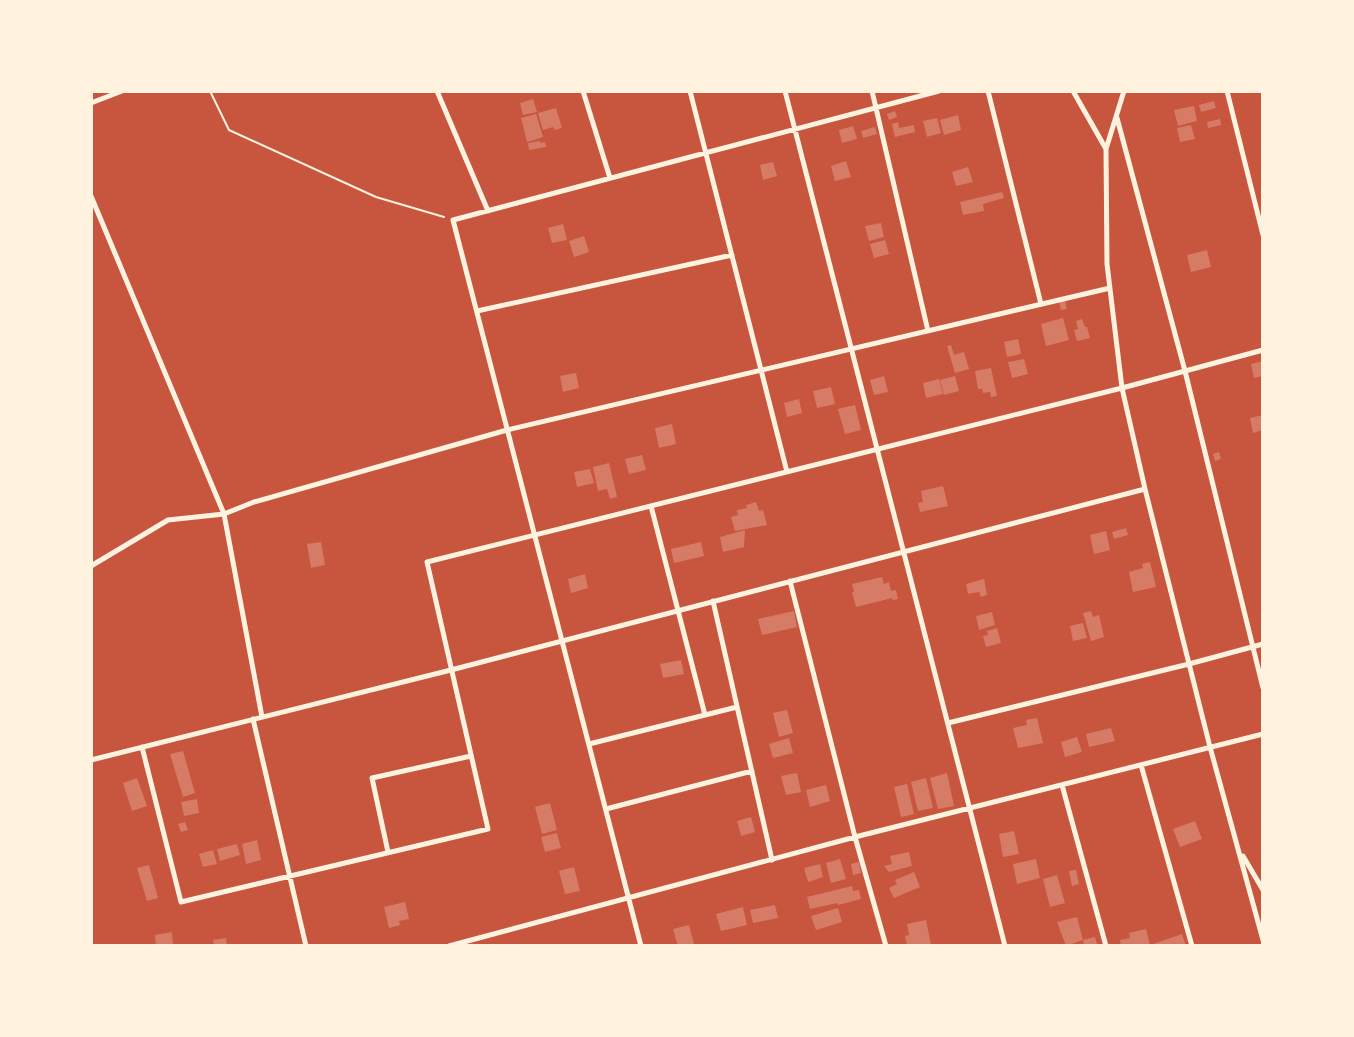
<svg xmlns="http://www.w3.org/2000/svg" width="1354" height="1037" viewBox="0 0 1354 1037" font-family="Lato,sans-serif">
  <rect width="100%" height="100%" fill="#c8553d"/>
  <!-- building -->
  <path fill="#d67c66" d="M533 99 537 112 523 115 520 103Z
    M1214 101 1216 108 1201 112 1199 105Z
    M1194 106 1197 121 1178 126 1174 110Z
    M556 108 562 128 555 130 553 127 543 130 538 113Z
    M895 111 897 117 889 120 887 114Z
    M536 114 543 137 527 142 521 118Z
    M958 115 961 130 944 135 940 120Z
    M937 118 941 133 927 137 923 121Z
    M1220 119 1221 125 1208 128 1207 122Z
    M898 122 899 128 914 125 915 132 895 137 892 124Z
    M1191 125 1195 139 1180 142 1177 128Z
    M853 126 857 139 842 143 839 130Z
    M875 127 877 134 863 138 861 131Z
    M540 141V143L545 142 546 147 529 150 528 143Z
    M846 161 851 177 835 181 831 166Z
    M773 162 777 176 763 180 760 165Z
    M968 167 973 182 956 186 952 172Z
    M1002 192 1004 198 983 204 984 211 963 215 960 202Z
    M881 223 884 237 869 241 865 226Z
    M563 224 567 240 552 243 548 228Z
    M584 236 589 252 574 257 569 241Z
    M885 240 889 254 874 258 870 244Z
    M1207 250 1211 267 1191 272 1187 255Z
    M1065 300 1067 309 1061 310 1059 302Z
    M1063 318 1069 340 1046 346 1041 324Z
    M1082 319 1085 327H1087L1090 338 1077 341 1074 330 1078 329 1076 321Z
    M1018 339 1021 354 1007 357 1004 342Z
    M951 345 954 355 964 352 969 369 955 373 947 346Z
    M1024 359 1028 374 1012 378 1008 362Z
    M1263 361V376L1254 378 1251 364Z
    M991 368 997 396 991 397 990 392 983 393 982 389H978L975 371Z
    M576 373 579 388 563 392 560 376Z
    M884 376 888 392 874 395 870 380Z
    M955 376 959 391 944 395 940 380Z
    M939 379 943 394 926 398 923 383Z
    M831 387 835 404 817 408 813 391Z
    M799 399 802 413 787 417 784 403Z
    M855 405 861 430 845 434 838 409Z
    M1263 415V430L1253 433 1250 418Z
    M672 424 676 444 659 448 655 428Z
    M1219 452 1221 459 1215 461 1213 454Z
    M642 455 646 470 629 474 625 459Z
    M609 463 617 497 610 499 607 489 598 491 593 467Z
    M590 469 594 483 577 487 574 472Z
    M943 486 948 506 920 512 918 503 923 502 921 491Z
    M756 502 759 511 763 510 767 525 735 531 731 517 738 515 737 510 747 508 746 505Z
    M1126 528 1128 535 1114 539 1112 532Z
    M745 530 744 547 723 552 720 537Z
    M1106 531 1110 550 1094 554 1090 535Z
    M321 542 325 565 311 568 307 544Z
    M701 542 704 556 674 563 671 549Z
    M1150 562 1156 587 1133 592 1129 572 1143 568 1142 564Z
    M585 574 588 588 571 593 568 579Z
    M882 577 884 584 889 582 891 591 896 590 898 599 893 600 892 598 856 607 852 592H854L852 584Z
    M984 579 987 595 981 597 979 592 968 594 966 584Z
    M794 611 797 627 762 635 758 619Z
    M1091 611 1093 617 1099 615 1104 637 1091 641 1083 613Z
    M992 612 995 625 979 630 976 616Z
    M1083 623 1087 638 1073 641 1070 626Z
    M997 628 1001 643 986 647 983 636 988 635 987 631Z
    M681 660 684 674 663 678 660 664Z
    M787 710 793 733 779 737 773 713Z
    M1037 718 1043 743 1018 748 1013 728 1027 725 1026 720Z
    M1111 728 1115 741 1089 747 1086 734Z
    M1077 737 1082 752 1065 757 1061 742Z
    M789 738 793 753 773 758 769 744Z
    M183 751 195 793 183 797 170 754Z
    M797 773 801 792 786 795 781 776Z
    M947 773 954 806 938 809 930 778Z
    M137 778 147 806 132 811 123 783Z
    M926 778 933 808 918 811 911 782Z
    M907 784 914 814 901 817 894 787Z
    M826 785 830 801 810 807 806 790Z
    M197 799 199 813 184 816 181 802Z
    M550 803 557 830 542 834 535 807Z
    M751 817 755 832 741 836 737 821Z
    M1195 821 1202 839 1180 847 1173 829Z
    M185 822 188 830 181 832 178 824Z
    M1014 831 1019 854 1003 857 999 834Z
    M557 833 561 848 545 852 541 837Z
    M257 840 261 860 246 864 242 844Z
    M237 844 240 855 220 861 217 849Z
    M213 850 217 864 203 867 199 854Z
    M909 852 912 866 889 872 884 866 892 864 890 856Z
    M840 859 846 879 831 883 826 863Z
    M1036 859 1040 878 1017 884 1013 864Z
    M859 862 861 873 853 875 851 864Z
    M820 864 823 877 808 882 804 868Z
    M149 865 158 898 147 901 137 868Z
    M574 867 580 891 565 894 559 871Z
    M1076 870 1079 884 1072 886 1069 871Z
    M914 872 920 887 894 898 889 888 897 884 895 880Z
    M1057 875 1065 903 1050 907 1043 879Z
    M852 886 853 891 859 890 861 899 838 905 837 903 810 909 807 897Z
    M405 902 409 919 399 921 400 925 389 928 384 907Z
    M775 905 778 918 753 923 750 910Z
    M743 907 747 925 721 931 716 914Z
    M838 908 842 922 816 930 811 916Z
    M1077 917 1083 940 1066 946 1057 922Z
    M926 920 931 945 907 946 905 936 909 935 907 924Z
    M689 925 694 944 678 946 673 929Z
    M1146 929 1150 945 1182 934 1186 946H1121L1120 940 1130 938 1129 933Z
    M172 932 173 946H156L155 935Z
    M1095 937 1097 944 1084 946 1083 940Z
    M226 938 227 946H214L213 940Z"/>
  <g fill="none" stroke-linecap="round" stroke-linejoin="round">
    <!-- path -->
    <path stroke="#fff3e0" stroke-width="2" d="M210 91 229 130 376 197 444 217"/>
    <!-- minor -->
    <path stroke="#fff3e0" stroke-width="5" d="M437 91 488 211
      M583 91 610 178
      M690 91 787 472
      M785 91 1005 946
      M872 91 928 331
      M988 91 1041 304
      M1073 91 1106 149
      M1124 91 1106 149 1107 264 1122 388 1145 489 1210 747 1263 940
      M1227 91 1263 235
      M91 103 122 91
      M1117 118 1185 371 1263 688
      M91 196 224 514 262 717
      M477 311 732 255
      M651 506 705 715
      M91 566 168 520 224 514 254 502 507 430 1110 288
      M790 581 855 837 886 946
      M713 601 772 860
      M253 719 306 946
      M948 723 1189 664 1263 644
      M589 744 737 707
      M142 747 181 902 488 829 427 562 1122 388 1263 350
      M91 760 451 670 1145 489
      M1141 765 1192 946
      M1062 785 1106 946
      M606 809 752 771
      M388 852 372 778 471 756
      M1243 856 1263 890
      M449 946 855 837 1263 734
      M641 946 453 220 939 91"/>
  </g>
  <!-- border -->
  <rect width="1354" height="1037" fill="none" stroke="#fff3e0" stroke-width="186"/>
</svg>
